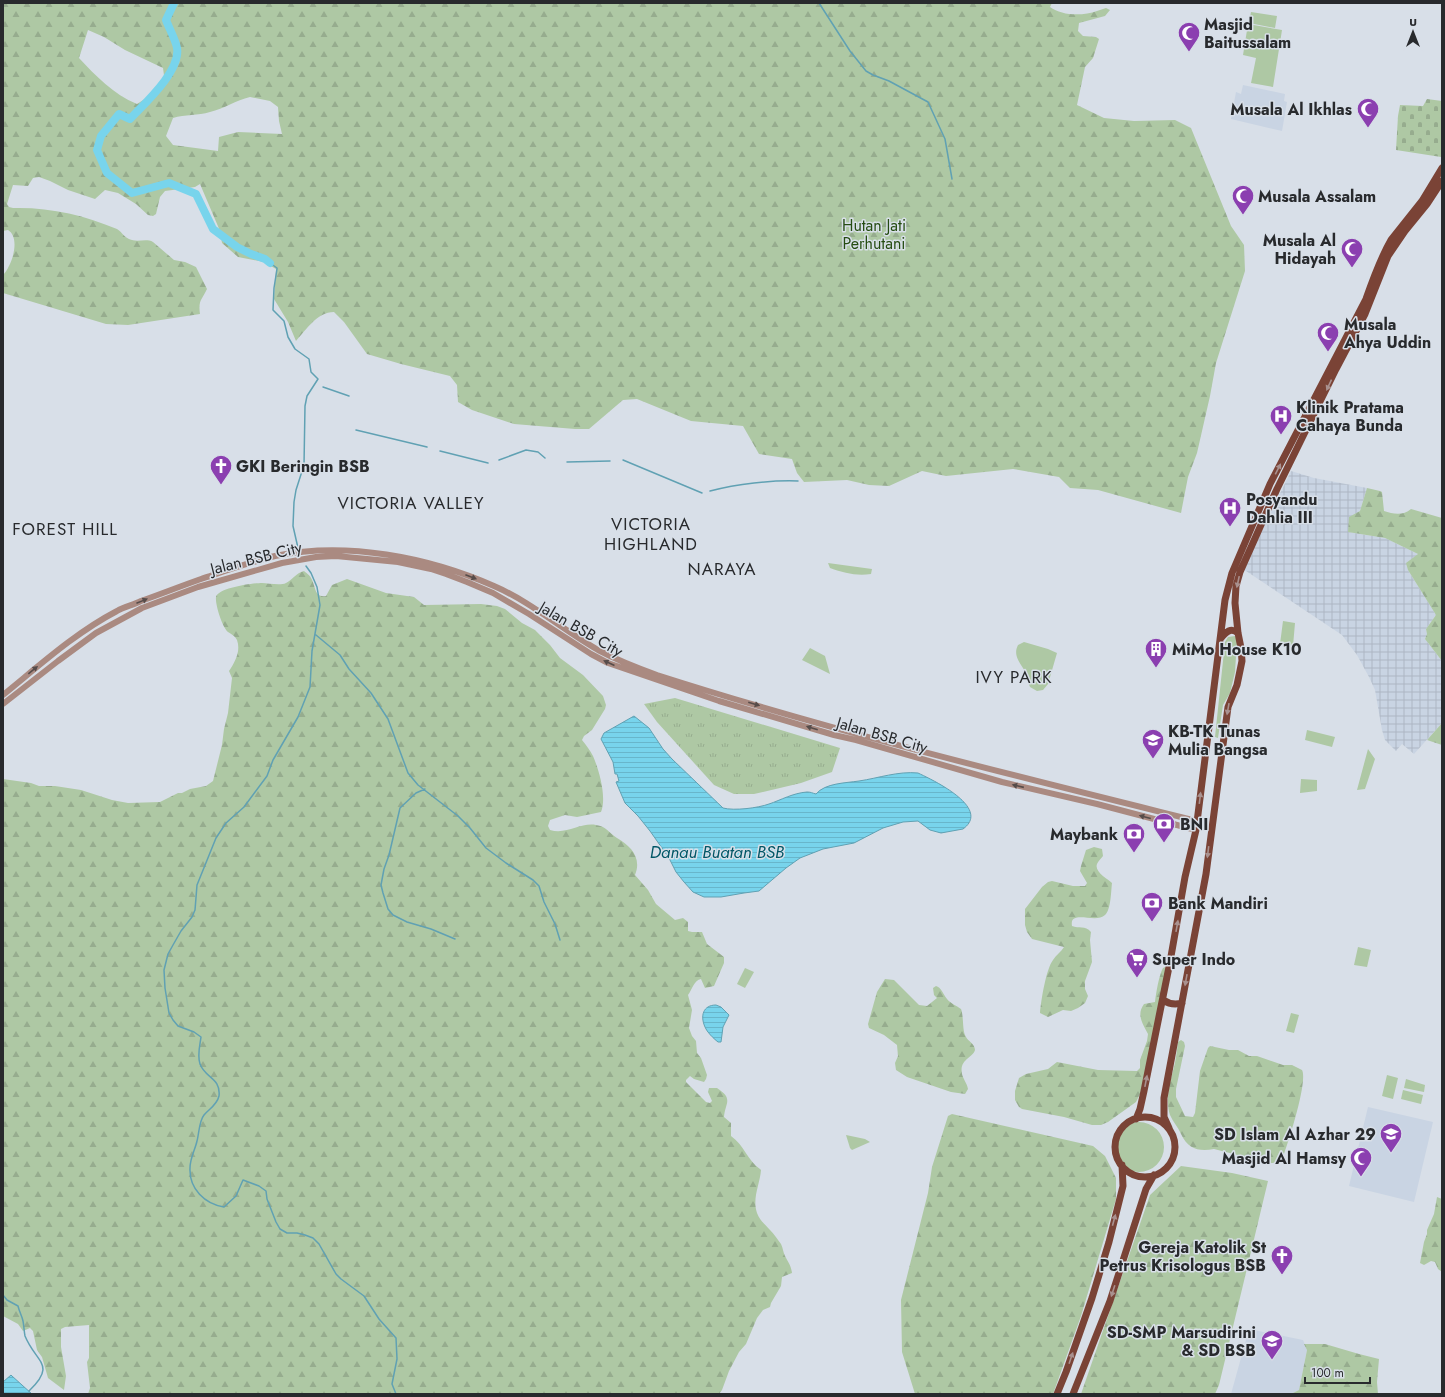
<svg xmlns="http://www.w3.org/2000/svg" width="1445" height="1397" viewBox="0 0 1445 1397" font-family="Jost,sans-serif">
  <defs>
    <pattern id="industrial-grid" width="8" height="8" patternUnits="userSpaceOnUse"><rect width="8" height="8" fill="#c9d4e3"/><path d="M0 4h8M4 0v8" fill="none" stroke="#adb6c3"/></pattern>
    <pattern id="grass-tufts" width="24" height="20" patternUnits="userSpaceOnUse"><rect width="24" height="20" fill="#aec8a4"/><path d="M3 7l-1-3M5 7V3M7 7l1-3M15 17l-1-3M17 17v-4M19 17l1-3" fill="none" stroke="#96ac8e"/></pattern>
    <pattern id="forest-firs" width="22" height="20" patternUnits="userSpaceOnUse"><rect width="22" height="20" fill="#aec8a4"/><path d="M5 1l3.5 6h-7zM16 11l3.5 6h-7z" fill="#96ac8e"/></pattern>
    <pattern id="cemetery-stones" width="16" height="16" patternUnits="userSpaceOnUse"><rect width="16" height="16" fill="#aec8a4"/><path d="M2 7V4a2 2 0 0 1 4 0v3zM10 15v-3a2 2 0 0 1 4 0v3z" fill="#96ac8e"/></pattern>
    <pattern id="water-rules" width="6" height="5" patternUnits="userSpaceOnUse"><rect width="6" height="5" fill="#78d4ec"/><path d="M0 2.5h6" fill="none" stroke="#68b6cb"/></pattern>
  </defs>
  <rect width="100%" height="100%" fill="#d8dfe8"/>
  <!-- built -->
  <path fill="#c9d4e3" d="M1243 85 1285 94 1284 101 1287 102 1282 131 1231 119 1236 92 1241 94Z
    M1368 1107 1433 1122 1414 1202 1349 1186Z
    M1249 1329 1303 1340 1307 1350 1299 1390 1291 1394H1231Z"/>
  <!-- industrial -->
  <path fill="url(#industrial-grid)" d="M1291 471 1314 478 1367 488 1360 511 1348 532 1385 538 1418 554 1408 570 1436 615 1426 629 1427 634 1425 639 1442 661V723L1414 754 1402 744 1396 751 1385 740 1382 730 1375 690 1369 677 1357 655 1342 635 1243 569Z"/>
  <!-- grass -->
  <path fill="url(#grass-tufts)" d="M675 698 840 748 832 772 801 783 754 794H734L714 785 657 722 644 704Z"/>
  <!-- forest -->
  <path fill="url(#forest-firs)" fill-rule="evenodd" d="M3 3H1052L1050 7C1062 16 1083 16 1097 11 1100 10 1103 9 1106 8L1110 10 1105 16 1079 23 1078 31 1083 36 1096 37 1099 39 1093 58 1085 67 1077 105 1104 118 1134 121 1175 120 1191 128 1231 226 1244 245 1245 271 1216 363 1210 396 1197 453 1188 477 1181 513 1098 490 1070 488 1059 477 1013 469 946 476 922 471 889 486 869 485 847 480 804 482 797 473 792 459 759 454 743 426 691 421 637 399 623 400 589 429H575L514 424 472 410 458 402 457 385 450 376 401 364 367 354 344 322 334 312C317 312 306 330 296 341L288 322 274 299 276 269 264 262 238 257 222 243 220 231 200 184 195 187 165 191 160 197 156 214 153 216 148 215 136 204 118 193 105 190 95 199 68 190 50 181 39 177 33 178 28 186 13 185 7 204 9 207 13 208C49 207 84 215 117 229 122 232 124 237 129 239 137 243 146 238 153 242L174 260 185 262 196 267 207 289C202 300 198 300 200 314L128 325 106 324 3 293V275C12 266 21 238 8 230L3 231ZM88 30 104 37 125 50 163 68 165 83 157 91 137 104C113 94 96 76 79 58ZM250 97 270 101 278 107 279 121 282 134 238 132 219 137 218 151 173 145 166 136 173 118C185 114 198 116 210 112 224 109 236 100 250 97Z
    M1367 488 1380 491 1382 492 1384 511C1393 514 1403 516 1411 509L1442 518V661L1425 639 1427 634 1426 629 1436 615 1408 570 1406 563 1418 554 1385 538 1348 532 1349 517 1360 511Z
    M304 571C306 573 310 575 311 578 316 586 314 598 326 596L332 585 347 579 386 593 414 597 424 605 481 604 497 606 505 609 522 623 535 630 550 645 560 658 583 675 603 696 606 705 605 709 592 730 584 736 582 740C586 745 590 750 593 756 599 770 607 797 601 812L577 817 565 815 550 820 548 826 550 830C567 835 581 822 596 825 606 826 609 833 617 838 631 846 642 858 635 875L648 890 656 904 675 920 683 918 688 922V931L692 932H702L707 944 724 957V963L714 986 705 988 701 979C694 980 692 990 688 995L692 1010 689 1028 692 1036 696 1041 697 1053 701 1058 707 1075 706 1079 704 1082 694 1079 690 1076 686 1080V1082L706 1102 710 1103 712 1101 708 1092 709 1088H717C734 1099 725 1103 724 1117L731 1123V1136C744 1145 748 1161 760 1169L761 1170C760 1184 752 1198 757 1213 760 1221 765 1224 770 1230 774 1234 778 1240 781 1244 783 1248 783 1252 785 1256 788 1262 791 1265 792 1273L782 1277 781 1286 771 1303 770 1307 763 1310 757 1318 746 1344 739 1352 729 1371 722 1390 719 1394H88L90 1388 87 1362 89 1358V1325L65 1327 61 1329V1347L66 1376 64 1390 48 1378 42 1357 37 1350 33 1331 30 1328 23 1331 18 1324 3 1316V779L31 783 39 786H55L81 790 112 800 128 803 160 802 178 793H182L190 789 206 786 213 781 222 745 224 729 228 713 232 678 229 671C235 662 241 651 237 640 235 636 231 634 228 632 222 627 215 604 216 597 218 588 253 583 262 583 268 583 280 586 286 583 292 580 296 573 304 571Z
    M1442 723V745L1427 740Z
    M1094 847 1102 849 1103 856C1101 859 1098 861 1097 864 1094 872 1108 879 1112 883 1111 891 1111 910 1105 915 1096 924 1069 909 1072 926 1079 929 1085 925 1091 932L1090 940 1092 962 1085 981V989L1088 996 1085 1003 1078 1008 1071 1011 1063 1010 1048 1017 1040 1013C1041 1001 1046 969 1053 960 1056 955 1061 952 1064 947L1032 939 1027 932 1025 925V909L1042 887 1048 882 1052 881 1073 886H1085L1087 883 1080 871 1081 866 1086 850Z
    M1165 967 1166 969 1144 1078 1140 1094 1136 1102 1108 1122 1101 1125H1092L1064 1117 1022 1109 1019 1107 1015 1100V1091L1019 1078 1026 1074 1048 1069 1057 1062 1098 1070 1137 1071 1140 1068V1060L1147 1041 1148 1034C1143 1024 1136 1015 1144 1004L1155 1002C1156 993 1159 975 1163 968Z
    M885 979 894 980 919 1005 927 1006 937 998 934 995 933 988 936 986C941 987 943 994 947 999 951 1004 956 1005 961 1009 964 1017 962 1031 966 1037 968 1041 975 1044 975 1050 973 1058 959 1059 962 1074 963 1079 967 1083 968 1089L965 1094 951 1092 907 1077 896 1070 895 1063 898 1056 897 1045 884 1035 869 1028 868 1024 877 992Z
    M1181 1040 1184 1042 1185 1046 1176 1089V1097L1185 1116 1193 1117 1195 1113 1200 1071 1208 1048 1210 1046 1229 1050H1238L1249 1056H1257L1283 1065H1292L1302 1070C1308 1081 1289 1140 1284 1154 1281 1162 1277 1163 1269 1163L1214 1149C1199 1152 1188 1149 1181 1134 1178 1127 1173 1122 1170 1115 1165 1100 1170 1082 1174 1067 1176 1059 1177 1050 1178 1042Z
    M952 1114 1093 1146 1105 1156 1116 1178V1199L1081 1316 1053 1394H915L902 1352 901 1300 928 1193 932 1167 948 1116Z
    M1181 1166 1232 1173 1268 1181 1219 1385 1215 1394H1081L1150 1195Z
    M1437 1197 1442 1199V1272L1438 1269 1435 1262 1431 1261 1424 1265 1420 1263 1424 1242 1427 1234V1230L1434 1214Z
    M1304 1344H1325L1359 1354 1379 1359 1377 1382 1378 1394H1291L1299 1390 1307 1350Z"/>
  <!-- cemetery -->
  <path fill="url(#cemetery-stones)" d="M1427 99 1442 101V153L1441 157 1396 150 1398 116 1400 105 1423 106Z"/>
  <!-- green -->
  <path fill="#aec8a4" d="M1251 12 1277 16 1275 28 1249 23Z
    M1248 24 1282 30 1273 87 1251 83 1256 58 1243 55Z
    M828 563 872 569 871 574C856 576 844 573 830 568Z
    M1283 621 1295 623 1293 646 1280 644Z
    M1235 636 1237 640 1235 672 1230 693 1223 705 1218 738 1215 737 1225 642 1228 637Z
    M1024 642 1048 649 1057 653 1048 684 1043 690 1037 691 1030 687C1028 683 1028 679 1027 675 1022 664 1012 657 1018 645Z
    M810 648 825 656 830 674 802 660Z
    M1307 730 1335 737 1332 747 1305 740Z
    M1368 749 1375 759 1365 789 1357 790Z
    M1301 779 1317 780V791L1300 793Z
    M1358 947 1371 950 1367 967 1354 965Z
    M745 968 754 972 745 988 737 984Z
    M1291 1013 1299 1015 1294 1033 1286 1031Z
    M1387 1075 1398 1078 1393 1099 1382 1096Z
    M1406 1079 1425 1085 1424 1092 1404 1088Z
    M1403 1090 1423 1095 1421 1104 1401 1099Z
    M1114 1147a25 25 0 1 1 50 0a25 25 0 1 1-50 0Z
    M846 1135 865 1139 870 1142 852 1150 850 1148Z"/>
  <!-- water -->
  <path fill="url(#water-rules)" stroke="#60a1b3" d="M634 716 649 728 663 749 672 759 723 808C734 811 758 808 769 804 781 800 793 793 807 792 811 792 812 793 816 794 825 783 846 783 859 781 879 778 898 771 918 773 933 780 992 808 963 829L941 833 930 830 918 821 903 822 883 828 854 843 823 849 800 858 786 868 759 891 744 893 721 897H704L693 892 684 882 676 872 669 858 650 831 638 816 625 803 616 782 619 781 617 774H615L613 762 601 739 604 733Z
    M716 1005 721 1007 729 1015 723 1027 721 1042H718C713 1038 707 1032 705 1027 700 1016 703 1005 716 1005Z
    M11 1375 12 1376 32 1394H3V1382Z"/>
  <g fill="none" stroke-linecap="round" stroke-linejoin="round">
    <!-- stream -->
    <path stroke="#60a1b3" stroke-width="1.5" d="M819 3 850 51 866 71 873 75 889 81 928 102 945 139 952 179
      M270 263 277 268V269L274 288 273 310 284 321 288 337 295 349 309 359 311 372 318 379 307 396 305 406 304 465 296 490 294 502 293 526 298 548
      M323 387 349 396
      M356 430 427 447
      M440 451 488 463
      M499 460 526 450 538 452 545 458
      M623 460 702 493
      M567 462 610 461
      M710 491C737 484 771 480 798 481
      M306 566 311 573 317 587 320 605 312 651 310 687 298 717 273 760 267 776 244 807 226 823 216 838 197 885 195 910 192 917 181 931 173 945 168 954 164 970 165 988 169 1013 173 1020 178 1026 194 1032 201 1037C200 1045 197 1055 200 1064 205 1078 221 1078 219 1096 217 1105 209 1109 204 1115 199 1121 199 1134 197 1141 195 1150 190 1158 190 1168 189 1189 205 1204 224 1207L236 1196 243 1180 259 1186 266 1191 267 1199 276 1222 280 1229 287 1233H297L305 1235 313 1238 319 1244 336 1274 341 1279 364 1296 379 1319 396 1338 397 1359 392 1384 396 1394
      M316 635 340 655 349 669 371 693 388 719 408 773 418 785 458 816 470 828 486 848 506 863 533 880 539 886 544 902 555 924 560 940
      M425 789 416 793 400 808 389 855 384 869 381 885 383 893 388 909 393 915 407 922 431 929 455 939
      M3 1295 7 1300 18 1306C19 1311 22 1316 23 1321 24 1326 24 1331 25 1336 36 1363 57 1364 29 1391"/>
    <!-- river -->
    <path stroke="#78d4ec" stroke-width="8" d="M174 3 166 20C169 28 176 41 177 48 181 71 144 104 130 119L119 114 101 136 97 150 107 173 132 193 169 183 196 194 213 229 237 247 251 254 265 259 270 263"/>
    <!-- tertiary -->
    <path stroke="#aa8a81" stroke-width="6" d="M3 695C40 665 75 633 117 611 124 607 133 605 141 601 161 594 181 586 201 579 225 571 250 562 275 556 346 541 428 557 494 586 531 602 563 630 598 650 617 660 637 668 657 675 835 732 1016 776 1197 821
      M3 704 58 661 96 633 142 608 198 587 282 563 316 557 336 556 398 562 431 569 446 574 467 582 493 593 529 614 591 654 608 663 719 701 834 735 856 740 1002 782 1097 804 1196 830"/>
    <!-- primary -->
    <path stroke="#7a4336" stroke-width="7" d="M1221 638C1226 632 1231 627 1238 633
      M1163 1000C1169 1004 1175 1005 1182 1003
      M1115 1147a30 30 0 1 1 60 0a30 30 0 1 1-60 0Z
      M1136 1119 1140 1109 1144 1091 1170 962 1185 877 1196 830 1225 600 1232 573 1270 484 1366 299C1373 279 1380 259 1391 240L1422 201 1442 168
      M1169 1128 1164 1117V1098L1206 874 1228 707 1237 685 1242 661 1241 648 1238 633 1235 603 1236 586 1240 572 1277 489 1336 369 1365 314 1388 256 1405 231 1427 204 1442 181
      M1057 1394 1066 1372 1092 1298 1109 1242 1123 1186 1122 1165
      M1073 1394 1110 1301 1146 1189 1154 1175"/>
  </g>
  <!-- one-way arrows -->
  <defs><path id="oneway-solid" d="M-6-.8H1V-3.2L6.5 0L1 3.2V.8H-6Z"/></defs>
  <g fill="#a9918f">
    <use href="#oneway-solid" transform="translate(1329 385) rotate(115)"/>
    <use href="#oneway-solid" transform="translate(1278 469) rotate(-63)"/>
    <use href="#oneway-solid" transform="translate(1238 582) rotate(102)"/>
    <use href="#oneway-solid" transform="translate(1228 709) rotate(100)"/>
    <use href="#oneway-solid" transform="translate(1200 798) rotate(-83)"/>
    <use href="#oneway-solid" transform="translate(1208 852) rotate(97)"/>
    <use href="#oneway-solid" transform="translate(1177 926) rotate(-80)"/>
    <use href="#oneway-solid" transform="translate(1186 980) rotate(100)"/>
    <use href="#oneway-solid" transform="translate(1146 1081) rotate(-79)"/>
    <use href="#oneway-solid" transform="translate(1114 1220) rotate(-75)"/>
    <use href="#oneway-solid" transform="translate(1113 1291) rotate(108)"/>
    <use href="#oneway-solid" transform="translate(1071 1358) rotate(-71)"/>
  </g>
  <g fill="#564c4a">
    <use href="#oneway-solid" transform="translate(471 577) rotate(21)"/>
    <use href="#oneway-solid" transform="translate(142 601) rotate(-22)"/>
    <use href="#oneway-solid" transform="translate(609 663) rotate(-156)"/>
    <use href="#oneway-solid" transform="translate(33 670) rotate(-39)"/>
    <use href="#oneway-solid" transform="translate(754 704) rotate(16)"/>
    <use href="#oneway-solid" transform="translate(812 728) rotate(-163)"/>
    <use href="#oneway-solid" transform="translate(1018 786) rotate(-167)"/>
    <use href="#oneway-solid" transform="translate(1145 817) rotate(-165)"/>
  </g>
  <!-- icons -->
  <defs>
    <g id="mosque-pin" transform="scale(1.15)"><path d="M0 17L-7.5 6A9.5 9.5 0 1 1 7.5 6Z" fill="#8b3fb0" stroke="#d8dfe8"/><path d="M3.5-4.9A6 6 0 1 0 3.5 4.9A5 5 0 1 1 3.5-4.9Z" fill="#fff"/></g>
    <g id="hospital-pin" transform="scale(1.15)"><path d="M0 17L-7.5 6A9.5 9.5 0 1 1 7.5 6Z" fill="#8b3fb0" stroke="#d8dfe8"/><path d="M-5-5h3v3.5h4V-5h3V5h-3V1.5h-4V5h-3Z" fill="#fff"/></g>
    <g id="church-pin" transform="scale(1.15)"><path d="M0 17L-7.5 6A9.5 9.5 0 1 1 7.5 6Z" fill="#8b3fb0" stroke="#d8dfe8"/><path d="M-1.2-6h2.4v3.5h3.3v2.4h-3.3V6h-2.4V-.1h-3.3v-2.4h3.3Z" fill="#fff"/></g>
    <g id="building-pin" transform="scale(1.15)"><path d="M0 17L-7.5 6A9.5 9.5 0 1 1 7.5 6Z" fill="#8b3fb0" stroke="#d8dfe8"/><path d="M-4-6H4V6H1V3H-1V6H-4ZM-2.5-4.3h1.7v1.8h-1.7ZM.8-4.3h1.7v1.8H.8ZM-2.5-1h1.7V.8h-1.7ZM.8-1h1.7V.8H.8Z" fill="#fff"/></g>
    <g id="school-pin" transform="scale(1.15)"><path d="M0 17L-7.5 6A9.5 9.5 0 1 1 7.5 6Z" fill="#8b3fb0" stroke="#d8dfe8"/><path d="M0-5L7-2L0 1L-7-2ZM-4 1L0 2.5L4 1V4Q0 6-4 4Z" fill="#fff"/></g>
    <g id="bank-pin" transform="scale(1.15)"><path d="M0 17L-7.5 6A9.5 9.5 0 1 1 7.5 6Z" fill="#8b3fb0" stroke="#d8dfe8"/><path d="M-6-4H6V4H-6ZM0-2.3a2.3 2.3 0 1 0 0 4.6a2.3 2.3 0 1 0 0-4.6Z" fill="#fff"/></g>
    <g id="supermarket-pin" transform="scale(1.15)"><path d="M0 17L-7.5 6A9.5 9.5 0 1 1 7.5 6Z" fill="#8b3fb0" stroke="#d8dfe8"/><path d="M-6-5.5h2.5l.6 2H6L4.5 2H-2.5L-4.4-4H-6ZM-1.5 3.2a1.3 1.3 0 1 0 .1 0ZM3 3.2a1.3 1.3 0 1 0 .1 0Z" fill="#fff"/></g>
  </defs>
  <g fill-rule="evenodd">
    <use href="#mosque-pin" x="1189" y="33"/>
    <use href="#mosque-pin" x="1368" y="109"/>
    <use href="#mosque-pin" x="1243" y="196"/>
    <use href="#mosque-pin" x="1352" y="249"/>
    <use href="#mosque-pin" x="1328" y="333"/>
    <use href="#hospital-pin" x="1281" y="416"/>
    <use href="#church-pin" x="221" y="466"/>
    <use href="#hospital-pin" x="1230" y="508"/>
    <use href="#building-pin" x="1156" y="649"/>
    <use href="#school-pin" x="1153" y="740"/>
    <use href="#bank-pin" x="1164" y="824"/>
    <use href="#bank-pin" x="1134" y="834"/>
    <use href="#bank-pin" x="1152" y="903"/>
    <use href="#supermarket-pin" x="1137" y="959"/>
    <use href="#school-pin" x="1391" y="1134"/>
    <use href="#mosque-pin" x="1361" y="1158"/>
    <use href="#church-pin" x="1282" y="1256"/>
    <use href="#school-pin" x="1272" y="1341"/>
  </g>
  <g text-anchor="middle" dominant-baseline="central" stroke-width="3" stroke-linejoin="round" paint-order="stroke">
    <!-- poi labels -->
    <g font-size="16" font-weight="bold" fill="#282a2d" stroke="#d8dfe8" text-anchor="start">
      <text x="1204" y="24">Masjid<tspan x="1204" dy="18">Baitussalam</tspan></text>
      <text x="1352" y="109" text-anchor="end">Musala Al Ikhlas</text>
      <text x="1258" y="196">Musala Assalam</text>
      <text x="1336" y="240" text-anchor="end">Musala Al<tspan x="1336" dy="18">Hidayah</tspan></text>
      <text x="1344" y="324">Musala<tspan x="1344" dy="18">Ahya Uddin</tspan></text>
      <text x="1296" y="407">Klinik Pratama<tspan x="1296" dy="18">Cahaya Bunda</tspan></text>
      <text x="236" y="466">GKI Beringin BSB</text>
      <text x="1246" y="499">Posyandu<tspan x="1246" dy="18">Dahlia III</tspan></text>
      <text x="1172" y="649">MiMo House K10</text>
      <text x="1168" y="731">KB-TK Tunas<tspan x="1168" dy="18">Mulia Bangsa</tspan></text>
      <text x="1180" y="824">BNI</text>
      <text x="1118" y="834" text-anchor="end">Maybank</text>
      <text x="1168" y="903">Bank Mandiri</text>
      <text x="1152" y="959">Super Indo</text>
      <text x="1376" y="1134" text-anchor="end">SD Islam Al Azhar 29</text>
      <text x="1346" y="1158" text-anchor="end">Masjid Al Hamsy</text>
      <text x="1266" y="1247" text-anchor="end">Gereja Katolik St<tspan x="1266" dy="18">Petrus Krisologus BSB</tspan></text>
      <text x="1256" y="1332" text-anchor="end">SD-SMP Marsudirini<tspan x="1256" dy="18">&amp; SD BSB</tspan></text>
    </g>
    <!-- park labels -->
    <g font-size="16" fill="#254c11" stroke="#d8dfe8">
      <text x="874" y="225">Hutan Jati<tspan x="874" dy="18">Perhutani</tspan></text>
    </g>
    <!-- street labels -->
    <g font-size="16" fill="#282a2d" stroke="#d8dfe8">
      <text transform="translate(256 558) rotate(-14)">Jalan BSB City</text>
      <text transform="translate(581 629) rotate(30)">Jalan BSB City</text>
      <text transform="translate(882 735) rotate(16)">Jalan BSB City</text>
    </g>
    <!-- neighbourhood labels -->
    <g font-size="17" letter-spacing="1" fill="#282a2d" stroke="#d8dfe8">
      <text x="411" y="503">VICTORIA VALLEY</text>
      <text x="651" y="524">VICTORIA<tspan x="651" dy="20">HIGHLAND</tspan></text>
      <text x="65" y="529">FOREST HILL</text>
      <text x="722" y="569">NARAYA</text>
      <text x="1014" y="677">IVY PARK</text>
    </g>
    <!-- water labels -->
    <g font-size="17" font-style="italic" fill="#015666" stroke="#d8dfe8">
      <text x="717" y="852">Danau Buatan BSB</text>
    </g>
  </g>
  <!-- border -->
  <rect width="1445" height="1397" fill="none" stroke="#282a2d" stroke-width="8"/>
  <!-- north arrow -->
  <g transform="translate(1413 32)" stroke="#d8dfe8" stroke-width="3" paint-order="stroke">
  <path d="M0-3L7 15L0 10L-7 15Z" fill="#282a2d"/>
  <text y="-6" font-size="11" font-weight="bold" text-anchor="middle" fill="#282a2d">U</text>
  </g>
  <!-- scale -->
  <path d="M1305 1377v6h65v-6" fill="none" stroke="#282a2d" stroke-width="2"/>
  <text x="1311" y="1377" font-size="12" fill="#282a2d" stroke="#d8dfe8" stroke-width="3" paint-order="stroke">100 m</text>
</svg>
